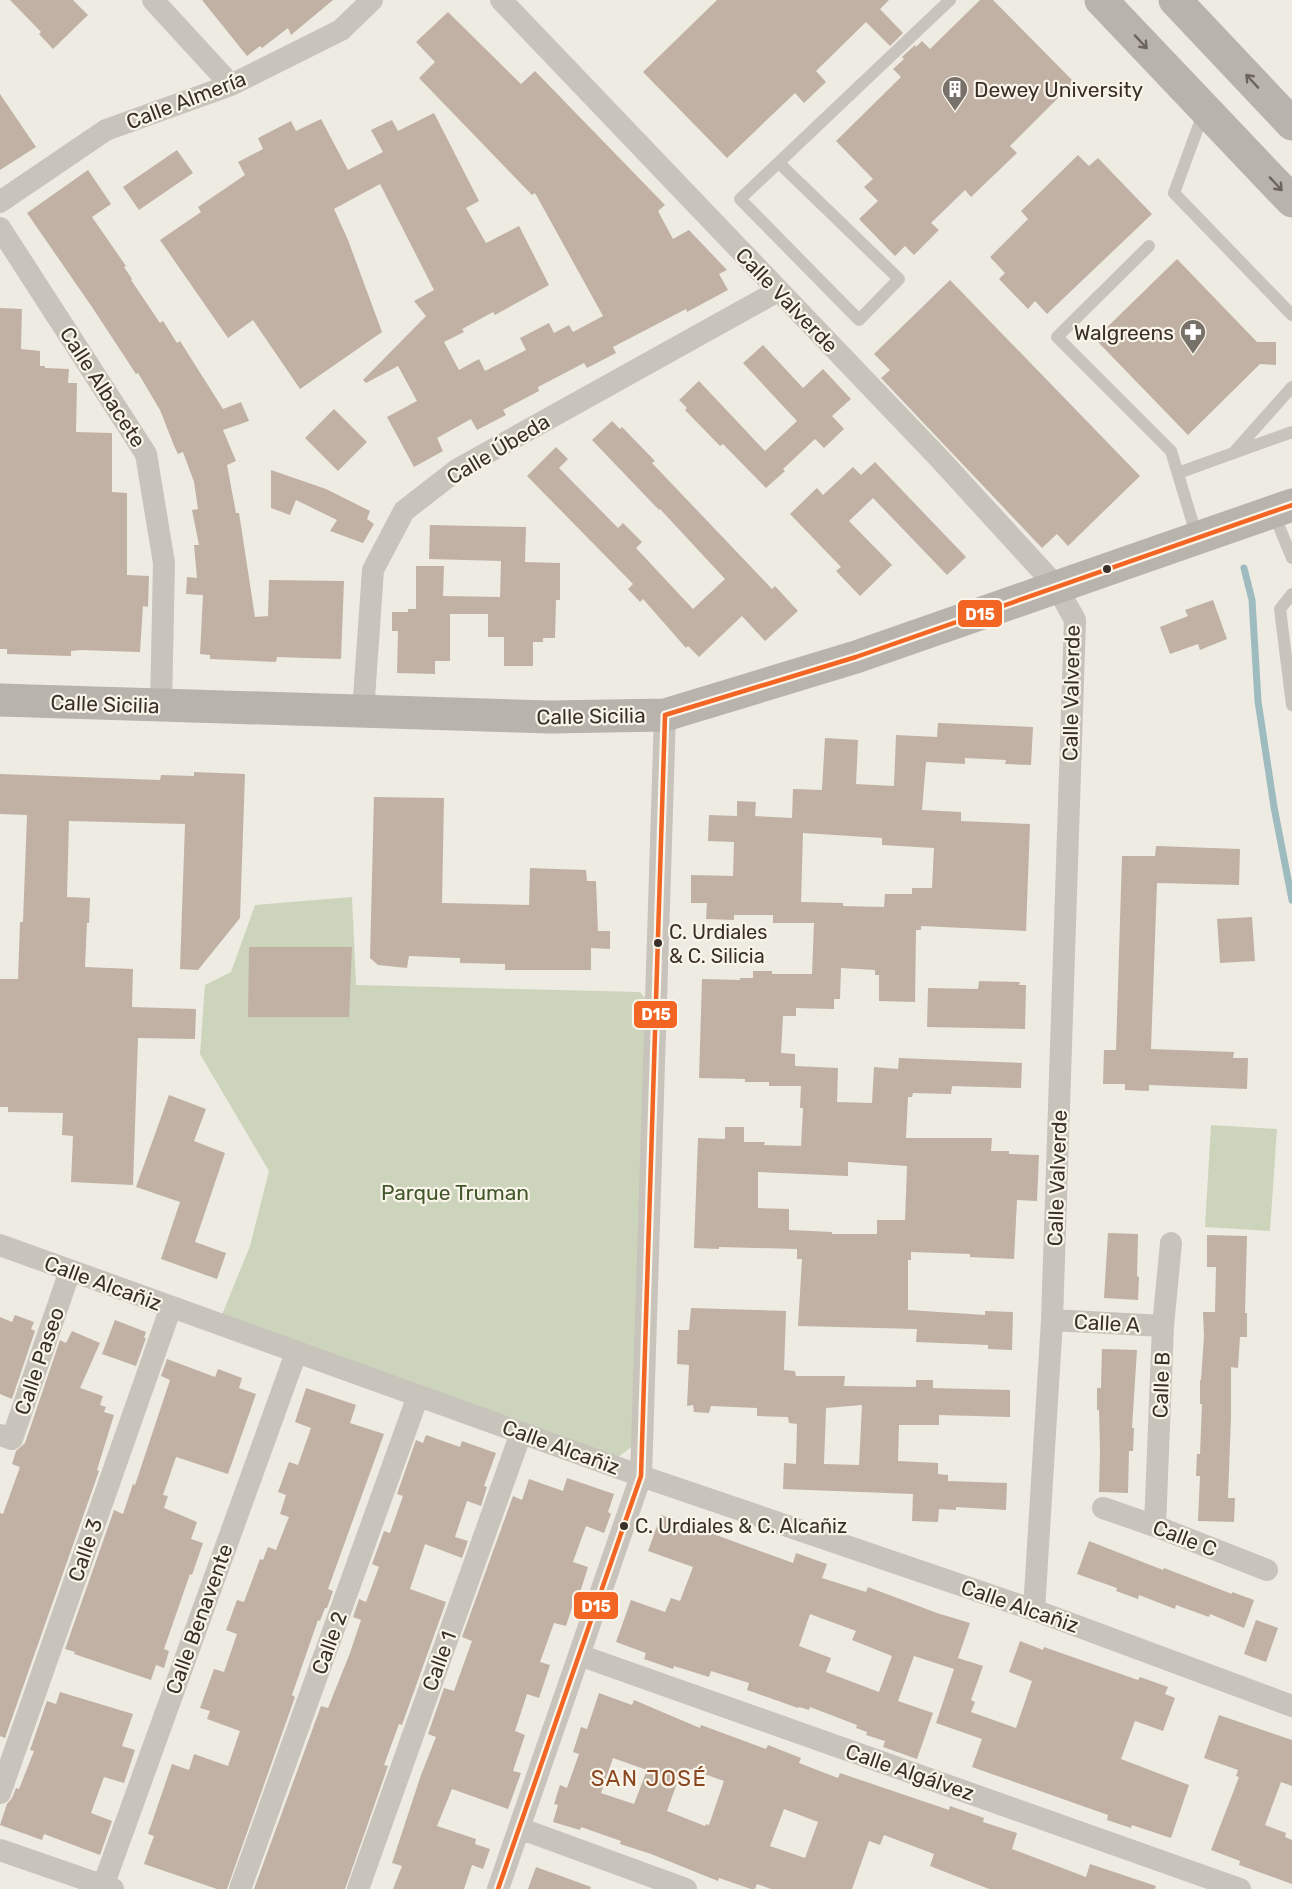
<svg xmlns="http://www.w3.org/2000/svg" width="1292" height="1889" viewBox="0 0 1292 1889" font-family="Rubik,sans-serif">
  <rect width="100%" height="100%" fill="#eeebe3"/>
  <!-- green -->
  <path fill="#ccd5bc" d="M352 897 356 985 640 992 651 1005 634 1445 617 1458 221 1317 250 1246 269 1171 200 1054 205 985 231 972 255 905Z
    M1211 1125 1277 1129 1270 1231 1205 1227Z"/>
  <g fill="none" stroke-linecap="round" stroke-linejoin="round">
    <!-- stream -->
    <path stroke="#9ebbc0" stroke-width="7" d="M1244 568 1252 600 1258 701 1274 807 1292 900"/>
  </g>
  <!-- building -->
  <path fill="#c1b1a4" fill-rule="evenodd" d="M10 0H73L88 15 53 49 39 34 41 32Z
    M202 0H333L291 35 288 28 262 48 260 46 247 56Z
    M717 0H889L880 9 903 33 890 46 866 22 816 71 826 82 804 103 795 93 727 158 643 72Z
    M980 0H993L1074 82 1010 146 1017 153 971 197 965 190 931 223 939 230 914 255 905 246 895 256 859 219 878 201 864 187 873 179 836 141 901 77 893 69 904 59 902 57 915 45 916 47 922 41 930 49Z
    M448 12 521 84 535 71 665 205 658 211 673 239 689 230 727 270 719 274 728 290 687 312 686 309 613 347 616 353 587 368 584 363 538 387 539 391 503 410 506 415 477 430 471 419 437 438 443 451 414 467 387 417 417 401 398 366 366 383 363 380 426 316 414 301 434 290 380 184 334 209 348 240 382 332 300 389 253 320 228 338 160 240 201 212 198 207 245 175 238 162 263 149 258 138 291 121 296 131 321 119 348 170 383 152 371 130 392 120 398 131 434 113 479 201 466 208 486 243 519 226 549 285 495 315 493 312 462 329 464 332 444 342 459 370 479 359 485 371 526 350 520 338 549 323 554 333 569 325 573 332 603 316 535 193 532 195 419 78 435 62 416 42Z
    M0 94 36 147 0 170Z
    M177 150 193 173 139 210 123 187Z
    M1078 155 1089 166 1098 158 1152 214 1047 314 1035 301 1028 309 999 279 1005 273 990 257 1028 219 1021 211Z
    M88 170 111 204 92 217 126 266 124 267 132 279 131 280 160 323 163 321 177 343 180 341 223 409 241 402 249 421 223 430 236 461 227 465 236 513H239L255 617 268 616 269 580 344 581 341 659 277 657 276 662 210 659V655L200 654 203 595 186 594 187 577 197 578 194 545H199L192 510 198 509 194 482 183 452 178 454 175 448 160 410 138 373 136 374 92 307 27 213Z
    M1177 259 1257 342H1276V365L1260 364 1188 435 1095 339Z
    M950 280 1140 476 1068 546 1057 534 1042 548 881 378 890 370 874 354Z
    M0 308 22 309 21 349 40 351V366H45V368L69 369 68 383H77L76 432 112 433V492L127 493V575L149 576 148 607 143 606 140 652 81 650 71 651V656L7 654V649H0Z
    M763 345 803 388 823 369 851 399 832 416 844 429 824 448 815 439 783 469 785 471 766 488 723 444 720 446 685 410 687 408 679 400 699 381 765 451 797 421 743 363Z
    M334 409 367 442 338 471 305 438Z
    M612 421 620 429 622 427 655 461 652 463 772 589 775 586 798 611 765 641 742 616 699 657 688 646 686 648 643 599 640 602 628 589 633 584 527 476 556 447 568 459 559 468 618 528 623 523 642 542 636 548 693 609 725 579 660 509 659 510 592 440Z
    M875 462 966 557 947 575 873 498 849 521 892 565 860 596 836 571 841 567 790 514 817 488 823 495 853 467 861 475Z
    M271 470 326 489 370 511 367 519 374 524 363 543 330 531 337 520 296 500 290 515 271 508Z
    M430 525 526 527 525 562 560 563V600H556L555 638H543V642H533V666H504V637H488V614H450V661H435V674L397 673 398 631H392V612H408V609H416V566H444L443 596 500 597 501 561 429 559Z
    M1213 600 1227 639 1200 650 1198 644 1170 654 1160 627 1188 616 1185 610Z
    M938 723 1033 727 1031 765 1005 764 1006 760 965 758V764L926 762 922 810 961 812V821L1030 824 1026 931 921 926V930H916L915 1002 879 1001V975H875V970L841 968 840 999H834V1009L796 1008V1016H783L781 1053 795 1054V1066L838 1068 837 1102 872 1103 874 1067 898 1069 899 1058 1022 1063 1021 1088 952 1086 951 1094 913 1093 912 1097H908L906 1138H992L991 1151H1009V1154L1039 1155 1037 1201 1017 1200 1014 1259 970 1257V1254L911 1252V1260H908V1310L985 1315V1311L1013 1312 1012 1350 988 1349V1345L916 1342 917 1329 798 1326 802 1259H797V1249L719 1247V1249L694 1248 698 1138 725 1139V1127H744V1142H765L764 1145 801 1146 803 1108H800L801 1086H769V1082H745V1079L699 1078 702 979 740 980V978H753V971H772V974H812L814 923H773V915H734V920L706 919 707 903H691V875L733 876 734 842 708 841 709 815 737 816V801L756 802 755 816 792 818 793 789 822 790 825 738 858 740 856 784 894 786 896 735 937 737ZM803 833 882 838V845L934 848 932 888H912V894H885L884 907 843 906V903L801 902ZM848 1162 907 1166 905 1220H877V1234H832V1232L789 1230V1209L758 1208V1172L848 1176Z
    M194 772 245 774 240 918 198 970 180 969 185 824 69 821 67 897 90 898 89 923H87L85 967 133 969 132 1007 196 1009 195 1039 138 1038 133 1185 71 1182 73 1136 62 1135 63 1113 8 1112V1107H0V979H18L20 922H23L27 815 0 814V774L160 780 161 775 194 776Z
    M374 797 444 798 442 903 529 905 530 868 586 870 587 881H596L598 931H610V949L591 948V970H505V964L460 963V958L409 956 407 968 378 965 370 958Z
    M1156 846 1240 849 1239 885 1157 883 1151 1049 1234 1052 1233 1058H1248L1247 1089 1149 1085V1091L1125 1090V1084H1103L1104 1050H1116L1122 856H1155Z
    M1252 917 1255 961 1220 963 1217 919Z
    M249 947H352L349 1017H248Z
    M979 981 1020 982 1019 985H1026L1025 1029 927 1027 928 988 978 989Z
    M169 1095 206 1109 194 1141 225 1153 195 1242 226 1253 217 1279 161 1259 180 1202 136 1187Z
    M1108 1233 1138 1234 1137 1276 1139 1277 1138 1300 1104 1298Z
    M1207 1235 1247 1236 1245 1313H1247V1337H1240L1238 1368 1231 1367V1417L1228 1498H1235L1234 1522 1198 1521 1200 1476H1196L1197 1454H1200L1202 1404H1200V1380H1201L1204 1336 1203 1312H1215L1216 1267H1207Z
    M691 1308 786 1311 784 1370 795 1371 796 1376H845L844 1386 916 1387V1380H933V1388L1010 1390V1417L939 1415V1425H899L898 1461 938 1463V1474L948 1475V1481L1007 1483 1006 1510 956 1507V1510L939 1509 938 1522 912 1521 913 1494 783 1489 784 1463 796 1464 797 1424 789 1423 788 1417 757 1416V1408L711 1406 709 1413 694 1412 693 1405 687 1406 689 1365 677 1364 678 1330H689ZM862 1405 859 1465 824 1464 826 1408Z
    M15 1315 34 1322 31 1329 35 1331 12 1399 0 1394V1317L12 1322Z
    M115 1320 146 1332 144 1338H146L136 1366 102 1354Z
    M72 1331 100 1343 80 1388 103 1396 100 1405 106 1407 104 1412 114 1415 97 1470 99 1471 5 1738 0 1736V1513L3 1514 20 1467 12 1464 16 1451 25 1443 60 1340 66 1343Z
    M1102 1349 1137 1350 1132 1428H1134L1133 1451H1129L1128 1493 1099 1492 1100 1451 1099 1410H1097V1388H1101Z
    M167 1359 215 1377 218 1369 242 1378 239 1388 256 1394 228 1474 176 1457 163 1495 168 1496 164 1508 197 1522 191 1539 203 1543 192 1575 190 1574 164 1649 169 1651 164 1668 156 1665 151 1680 74 1654 75 1652 65 1649 114 1510 123 1514 133 1484 135 1485 170 1380 161 1376Z
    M306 1388 356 1405 350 1423 384 1434 328 1589 333 1591 327 1608H325L320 1621 318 1620 292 1695 295 1697 227 1889H217L144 1864 154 1836 148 1834 172 1764 189 1770 194 1754 228 1766 240 1731 207 1719 210 1711 200 1708 214 1669 224 1672 237 1634 226 1630 237 1600 244 1602 260 1559 263 1560 268 1547 276 1550 289 1517 280 1514 286 1495 278 1492 289 1462 298 1465 311 1428 295 1422Z
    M426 1435 460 1447 462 1441 496 1453 484 1486 487 1487 481 1506 467 1501 455 1537 468 1541 462 1558 425 1544 410 1589 446 1602 402 1725 399 1724 384 1765 388 1766 345 1889H254L321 1706 328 1708 350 1653 361 1620 353 1617 359 1599 366 1602 379 1567 372 1564 384 1531 390 1533 403 1496 397 1494 416 1440 423 1443Z
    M567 1478 614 1494 608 1512 611 1514 604 1533 586 1526 573 1562 588 1567 578 1599 575 1598 566 1626 554 1623 540 1662 550 1665 539 1698 527 1694 515 1731 525 1735 513 1771 521 1773 508 1809 452 1789 437 1826 476 1839 475 1844 490 1849 483 1869 472 1865 464 1889H393L402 1866 392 1863 421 1775 436 1737 428 1734 444 1688 454 1691 472 1641 462 1637 513 1496 522 1500 529 1479 563 1491Z
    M661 1515 793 1563 796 1553 827 1564 822 1578 866 1592 868 1587 937 1613 970 1623 958 1658 983 1666 971 1700 975 1702 971 1712 1016 1728 1032 1681 1009 1672 1020 1641 1043 1650 1044 1647 1138 1680 1140 1677 1168 1687 1165 1694 1175 1698 1163 1731 1135 1721 1121 1759 1189 1785 1171 1838 1132 1825 1131 1828 1107 1820 1108 1815 972 1767 982 1739 936 1723 954 1669 914 1656 898 1701 933 1713 917 1759 883 1747 885 1741 866 1735 867 1732 856 1728 857 1725 810 1707 809 1710 799 1707 798 1708 747 1690 749 1683 711 1671 709 1677 674 1666 673 1669 644 1659 646 1653 616 1642 631 1600 665 1612 671 1598 680 1601 693 1567 648 1551ZM810 1614 856 1631 852 1640 892 1656 879 1692 826 1672 831 1658 799 1646Z
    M1089 1541 1163 1570 1164 1568 1232 1594V1592L1254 1600 1244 1628 1210 1614 1209 1617 1176 1605 1175 1609 1139 1595 1138 1599 1116 1591 1117 1588 1077 1574Z
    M1256 1620 1278 1628 1266 1662 1244 1654Z
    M60 1692 133 1714 122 1746 135 1750 124 1783 104 1777 91 1813 112 1821 100 1855 44 1834 42 1840 0 1825 7 1804 12 1798 16 1788 19 1789 34 1751 30 1750 47 1701 56 1704Z
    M599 1693 632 1705 634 1700 700 1728 701 1725 766 1749 768 1745 801 1758 799 1763 838 1778 840 1773 949 1810 950 1806 984 1818 983 1822 1017 1833 1012 1849 1086 1877 1090 1864 1156 1886 1155 1889H989L930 1866 934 1854 884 1835 880 1845 869 1841 852 1889H771L757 1884 755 1889H751L719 1878 718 1881 651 1854 620 1844 621 1841 581 1827 580 1830 553 1822 558 1805 554 1804 560 1785 567 1788 579 1754 573 1752 581 1727 587 1729ZM613 1758 647 1770 634 1804 601 1793ZM690 1769 724 1781 709 1825 706 1824 705 1826 667 1811 681 1772 688 1774ZM784 1809 818 1822 805 1858 770 1846Z
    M1219 1715 1292 1740V1786L1281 1782 1265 1825 1286 1833 1285 1837 1292 1840V1884L1239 1865 1240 1861 1211 1850 1239 1777 1236 1776 1238 1770 1204 1758Z
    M536 1867 591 1887 590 1889H528Z"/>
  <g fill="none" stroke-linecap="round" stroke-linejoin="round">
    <!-- lane -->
    <path stroke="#c8c3bb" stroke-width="12" d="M1204 111 1174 193 1292 315
      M779 163 899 279 859 320 740 199 950 0
      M1149 246 1057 337 1171 451 1197 537
      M1235 451 1292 387
      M1178 473 1292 432
      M1273 512 1292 558
      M1292 594 1280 609 1292 705"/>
    <!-- street -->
    <path stroke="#c8c3bb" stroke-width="22" d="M153 0 231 85
      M501 0 938 457 1057 587 1075 620 1052 1320 1034 1610
      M0 202 106 130 231 85 341 30 372 0
      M0 228 146 454 164 563 161 706
      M363 712 373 570 404 511 458 469 778 291
      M0 1245 641 1476 1034 1610 1292 1706
      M1052 1320 1163 1326
      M0 1435 12 1439 70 1271
      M1103 1508 1155 1526 1267 1570
      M1155 1526 1163 1326 1171 1243
      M579 1655 1240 1889
      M0 1793 171 1307
      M519 1828 686 1889
      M0 1850 113 1889
      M103 1886 296 1353
      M240 1889 418 1396
      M358 1889 521 1433
      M498 1889 641 1476 665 715"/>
    <!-- secondary -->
    <path stroke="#b8b3ac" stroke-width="33" d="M1101 0 1292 201
      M1175 0 1292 124
      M0 700 551 717 665 715 856 657 1292 505"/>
    <!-- bus-1 casing -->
    <g stroke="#faf5ea" stroke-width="9">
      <path id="bus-1" d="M665 715 856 657 1292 505
        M498 1889 641 1476 665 715"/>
    </g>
    <!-- bus-1 -->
    <use href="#bus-1" stroke="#f26522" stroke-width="4.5"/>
  </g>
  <!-- one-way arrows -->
  <defs><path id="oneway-shaft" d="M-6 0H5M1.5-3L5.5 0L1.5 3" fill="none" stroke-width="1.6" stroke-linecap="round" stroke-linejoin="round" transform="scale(1.5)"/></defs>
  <g stroke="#6c645d">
    <use href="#oneway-shaft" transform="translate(1141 42) rotate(47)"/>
    <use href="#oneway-shaft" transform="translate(1252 81) rotate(-133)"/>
    <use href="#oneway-shaft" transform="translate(1276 184) rotate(47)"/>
  </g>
  <!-- icons -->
  <defs>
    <g id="building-pin" transform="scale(1.35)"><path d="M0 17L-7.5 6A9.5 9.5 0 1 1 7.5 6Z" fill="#78716a" stroke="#faf5ea"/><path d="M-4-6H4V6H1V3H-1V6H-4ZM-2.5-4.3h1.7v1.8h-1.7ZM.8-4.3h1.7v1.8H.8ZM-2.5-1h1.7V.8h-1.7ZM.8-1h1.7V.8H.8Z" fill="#fff"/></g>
    <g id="pharmacy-pin" transform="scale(1.35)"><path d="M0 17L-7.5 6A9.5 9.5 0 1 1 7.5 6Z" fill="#78716a" stroke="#faf5ea"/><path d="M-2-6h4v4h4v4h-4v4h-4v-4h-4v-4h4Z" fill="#fff"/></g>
  </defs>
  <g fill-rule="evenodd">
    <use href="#building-pin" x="955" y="89"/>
    <use href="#pharmacy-pin" x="1193" y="332"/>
  </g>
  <!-- markers -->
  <g fill="#393029" stroke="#faf5ea" stroke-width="2">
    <circle cx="1107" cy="569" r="5"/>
    <circle cx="658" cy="943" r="5"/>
    <circle cx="624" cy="1526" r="5"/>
  </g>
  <g text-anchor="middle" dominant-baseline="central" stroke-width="4.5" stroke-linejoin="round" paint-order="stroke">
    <!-- bus labels -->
    <g font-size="20" fill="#393029" stroke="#faf5ea" text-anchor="start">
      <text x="669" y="932">C. Urdiales<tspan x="669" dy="24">&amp; C. Silicia</tspan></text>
      <text x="635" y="1526">C. Urdiales &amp; C. Alcañiz</text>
    </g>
    <!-- poi labels -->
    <g font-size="21" fill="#393029" stroke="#faf5ea" text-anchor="start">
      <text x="974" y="89">Dewey University</text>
      <text x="1174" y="332" text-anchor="end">Walgreens</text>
    </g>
    <!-- street labels -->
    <g font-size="21" fill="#393029" stroke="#faf5ea">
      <text transform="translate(186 100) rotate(-21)">Calle Almería</text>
      <text transform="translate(787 300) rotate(46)">Calle Valverde</text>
      <text transform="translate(103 387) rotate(57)">Calle Albacete</text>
      <text transform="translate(498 449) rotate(-31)">Calle Úbeda</text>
      <text transform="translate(1071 693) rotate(-89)">Calle Valverde</text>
      <text transform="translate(105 704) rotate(2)">Calle Sicilia</text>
      <text transform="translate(591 716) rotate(-1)">Calle Sicilia</text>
      <text transform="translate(1057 1178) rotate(-88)">Calle Valverde</text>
      <text transform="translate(103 1283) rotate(20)">Calle Alcañiz</text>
      <text transform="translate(1107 1323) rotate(3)">Calle A</text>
      <text transform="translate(39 1361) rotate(-71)">Calle Paseo</text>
      <text transform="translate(1161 1385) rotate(-88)">Calle B</text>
      <text transform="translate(561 1447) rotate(20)">Calle Alcañiz</text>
      <text transform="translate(1185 1538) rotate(21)">Calle C</text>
      <text transform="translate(85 1550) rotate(-71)">Calle 3</text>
      <text transform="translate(1020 1606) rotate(19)">Calle Alcañiz</text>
      <text transform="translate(199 1619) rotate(-70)">Calle Benavente</text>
      <text transform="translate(329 1643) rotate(-70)">Calle 2</text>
      <text transform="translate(439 1661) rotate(-70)">Calle 1</text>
      <text transform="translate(910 1772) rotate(19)">Calle Algálvez</text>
    </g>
    <!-- park labels -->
    <g font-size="21" fill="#42572c" stroke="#faf5ea">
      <text x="455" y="1192">Parque Truman</text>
    </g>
    <!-- neighbourhood labels -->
    <g font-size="22" letter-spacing="1.5" fill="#894821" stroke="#faf5ea">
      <text x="649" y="1778">SAN JOSÉ</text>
    </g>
  </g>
  <g stroke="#faf5ea" stroke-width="2">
    <rect x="957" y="599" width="46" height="29" rx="6" fill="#f26522"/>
    <rect x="633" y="1000" width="45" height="29" rx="6" fill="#f26522"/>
    <rect x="573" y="1591" width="46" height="29" rx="6" fill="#f26522"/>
  </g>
  <g font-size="16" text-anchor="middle" font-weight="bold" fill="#fff">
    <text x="980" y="620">D15</text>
    <text x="656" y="1020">D15</text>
    <text x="596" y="1612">D15</text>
  </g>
</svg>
